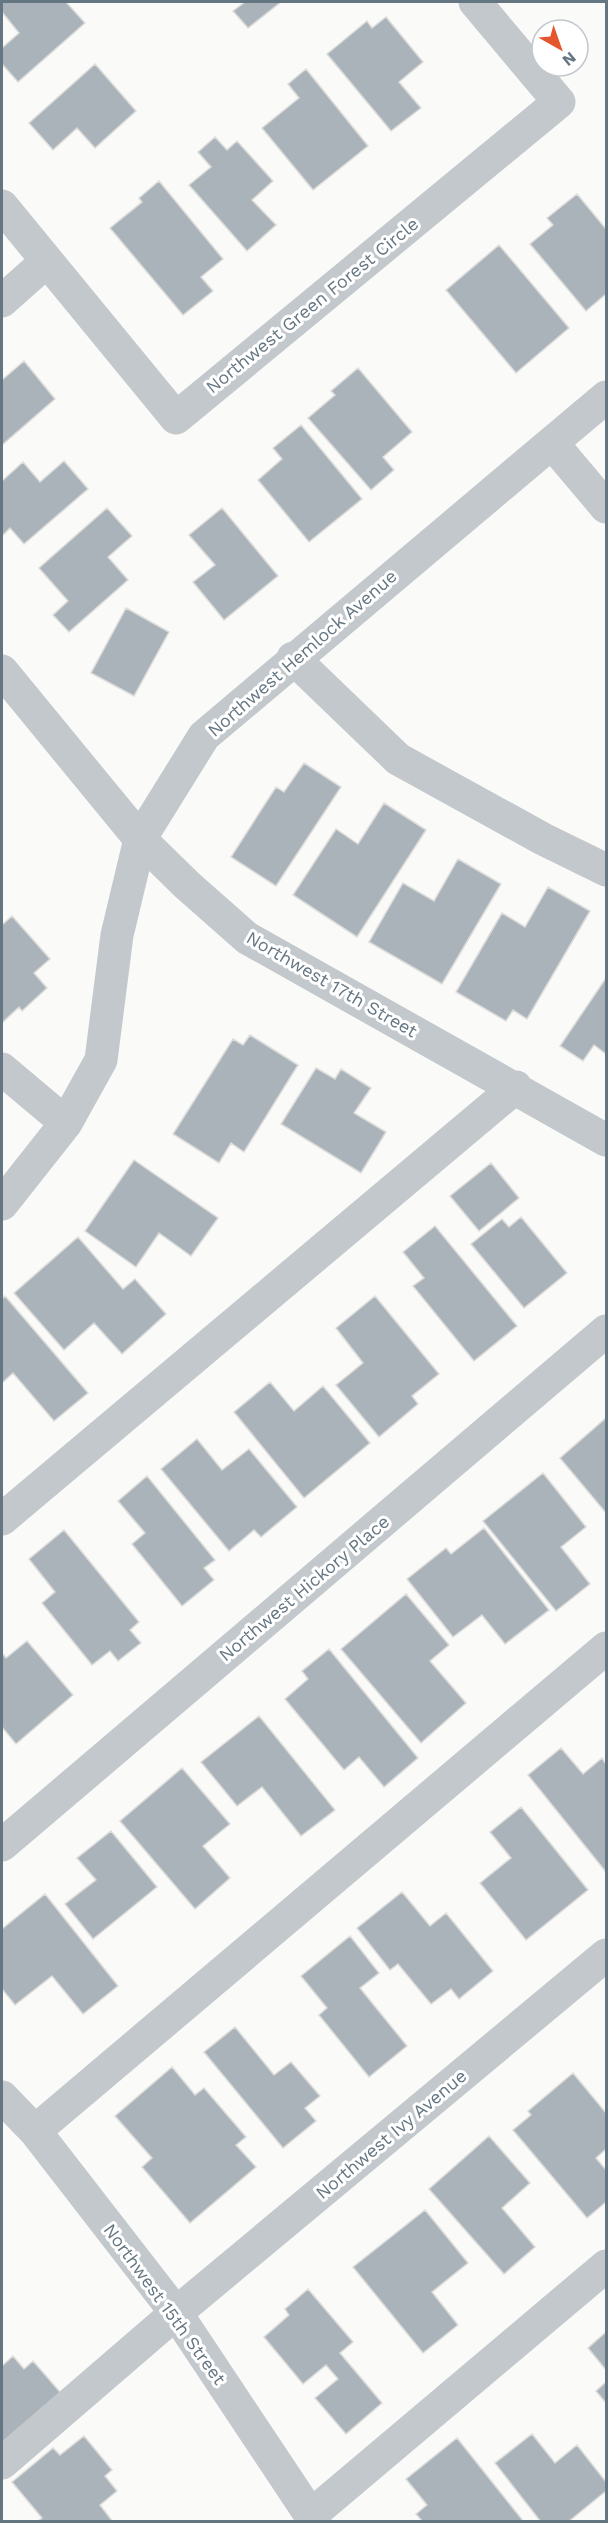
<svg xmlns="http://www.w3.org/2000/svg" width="608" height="2523" viewBox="0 0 608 2523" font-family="'Work Sans',sans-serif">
  <rect width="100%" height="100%" fill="#fafaf8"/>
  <!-- building -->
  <path fill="#aab3b9" stroke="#dcdcda" stroke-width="1.5" d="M4 2H66L85 23 18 82 2 64V48L19 33 2 12V3Z
    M245 2H281L248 28 233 11Z
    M386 17 423 62 399 82 421 108 391 131 327 54 367 21 372 28Z
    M95 64 136 111 95 148 77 128 53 150 29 123Z
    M306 69 368 146 313 190 262 128 299 98 288 84Z
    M215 137 227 150 237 141 273 181 252 200 276 225 247 251 189 185 211 167 198 152Z
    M159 181 223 259 201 277 213 291 183 315 110 228 142 202 139 198Z
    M577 194 606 229V294L586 311 530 244 553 225 547 218Z
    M499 245 569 328 516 373 446 290Z
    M24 361 55 399 2 445V380Z
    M358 368 412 432 383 457 394 470 371 490 308 418 335 395 331 391Z
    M301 425 362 499 309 542 258 480 282 459 273 448Z
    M64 461 88 489 24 544 10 528 2 536V481L23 462 40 482Z
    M107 508 132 536 108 557 128 580 69 632 53 615 68 601 39 568Z
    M222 508 278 576 224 620 193 582 215 565 189 535Z
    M126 608 169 632 134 696 91 673Z
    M304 763 341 787 276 886 231 857 276 787 284 792Z
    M384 803 426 830 357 937 293 895 336 829 358 844Z
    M458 859 501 884 442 984 369 942 403 883 434 901Z
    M548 887 590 911 527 1019 513 1010 506 1021 456 992 502 913 525 927Z
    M12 916 50 959 34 973 47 988 22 1011 19 1007 2 1023V925Z
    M606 978V1054L594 1045 583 1061 560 1046Z
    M250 1035 298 1065 244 1152 231 1143 219 1163 173 1134 233 1039 243 1045Z
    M316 1068 335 1079 341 1069 371 1088 354 1113 386 1132 361 1173 281 1124Z
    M134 1160 218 1218 191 1256 159 1233 136 1267 85 1231Z
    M491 1163 519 1198 479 1231 450 1196Z
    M521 1217 567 1273 524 1308 471 1244 502 1219 509 1227Z
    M435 1226 517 1326 474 1361 413 1286 424 1278 403 1252Z
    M78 1237 123 1289 135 1279 166 1314 122 1354 94 1323 64 1350 14 1293Z
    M5 1296 88 1393 54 1421 13 1373 2 1383V1299Z
    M375 1296 439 1374 412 1396 418 1404 379 1437 336 1385 363 1363 336 1328Z
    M270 1382 294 1411 323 1386 370 1443 304 1498 234 1412Z
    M606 1418V1513L560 1458Z
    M197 1439 222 1470 249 1449 297 1507 261 1537 254 1530 229 1551 161 1469Z
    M543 1473 586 1527 561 1547 590 1584 556 1611 483 1521Z
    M147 1476 215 1560 204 1568 214 1580 182 1606 132 1544 145 1533 118 1501Z
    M484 1528 549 1610 505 1644 482 1615 453 1637 407 1579 446 1548 451 1554Z
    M64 1530 139 1622 130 1630 141 1643 118 1661 110 1651 92 1665 42 1603 55 1592 29 1559Z
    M406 1594 449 1645 430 1661 466 1703 421 1743 341 1649Z
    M27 1641 73 1695 16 1744 2 1727V1653L6 1658Z
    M329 1649 418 1758 384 1787 359 1757 344 1770 285 1699 308 1679 302 1671Z
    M259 1716 335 1810 301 1836 262 1787 237 1806 201 1762Z
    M561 1748 583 1774 602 1758 606 1764V1872L528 1775Z
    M182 1768 230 1824 203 1846 230 1878 195 1909 120 1821Z
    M521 1807 588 1890 526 1940 480 1883 511 1858 490 1832Z
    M111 1831 157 1887 93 1939 65 1904 96 1880 77 1858Z
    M402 1892 430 1926 446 1913 493 1971 459 1999 451 1989 431 2004 398 1964 390 1970 357 1928Z
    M45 1894 118 1986 83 2014 52 1976 15 2005 2 1989V1929Z
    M350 1936 379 1973 360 1988 407 2046 369 2077 319 2015 327 2008 301 1976Z
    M235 2027 274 2075 291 2062 320 2096 305 2108 316 2121 283 2148 204 2052Z
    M172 2067 195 2095 204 2088 246 2137 236 2145 256 2167 190 2223 142 2167 152 2158 115 2116Z
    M573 2073 606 2113V2149L596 2158 606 2170V2202L587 2218 513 2130 531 2115 528 2111Z
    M489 2136 530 2183 502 2208 535 2247 504 2274 429 2189Z
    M425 2210 468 2263 432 2292 458 2325 423 2353 353 2267Z
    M308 2289 353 2342 340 2353 382 2403 346 2434 315 2398 338 2379 326 2365 303 2384 264 2337 289 2315 285 2309Z
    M606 2332V2370L588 2348Z
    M13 2356 24 2369 33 2361 66 2399 2 2453V2366Z
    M606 2382V2403L596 2391Z
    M532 2434 555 2463 577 2445 606 2482V2491L568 2522H541L495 2463Z
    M84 2436 112 2470 105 2476 117 2491 100 2505 113 2522H37L42 2518 12 2482 53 2448 60 2455Z
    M457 2438 524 2522H423L416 2514 427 2505 406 2479Z"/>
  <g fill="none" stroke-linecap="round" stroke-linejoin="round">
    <!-- minor -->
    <path stroke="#c3c8cc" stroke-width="33" d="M2 206 176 418 559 102 475 2
      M2 301 47 261
      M552 443 606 507
      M293 658 398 759 543 839 606 870
      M2 671 140 839 187 885 247 938 606 1140
      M2 1069 66 1123
      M2 1204 66 1123 101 1060 117 935 140 839 204 736 606 397
      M2 1519 516 1087
      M2 1845 606 1331
      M2 2097 35 2131 176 2313 315 2522
      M35 2131 606 1648
      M2 2463 176 2313 606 1955
      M311 2515 606 2266"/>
  </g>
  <g text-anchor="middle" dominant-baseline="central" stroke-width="6" stroke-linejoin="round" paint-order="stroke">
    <!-- street labels -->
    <g font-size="18" fill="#657683" stroke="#fff">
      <text transform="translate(312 305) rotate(-39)">Northwest Green Forest Circle</text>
      <text transform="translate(302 653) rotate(-41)">Northwest Hemlock Avenue</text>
      <text transform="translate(332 984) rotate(30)">Northwest 17th Street</text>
      <text transform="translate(304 1588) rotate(-40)">Northwest Hickory Place</text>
      <text transform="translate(391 2134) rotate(-40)">Northwest Ivy Avenue</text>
      <text transform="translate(165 2304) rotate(54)">Northwest 15th Street</text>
    </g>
  </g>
  <!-- border -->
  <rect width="608" height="2523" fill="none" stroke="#657683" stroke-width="6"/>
  <!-- north arrow -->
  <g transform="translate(560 48) rotate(140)"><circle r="28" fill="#ffffff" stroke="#c1c8cd" stroke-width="1.5"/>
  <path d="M0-4.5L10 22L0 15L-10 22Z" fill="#e4572e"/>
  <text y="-9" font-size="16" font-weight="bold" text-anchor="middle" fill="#657683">N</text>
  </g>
</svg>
